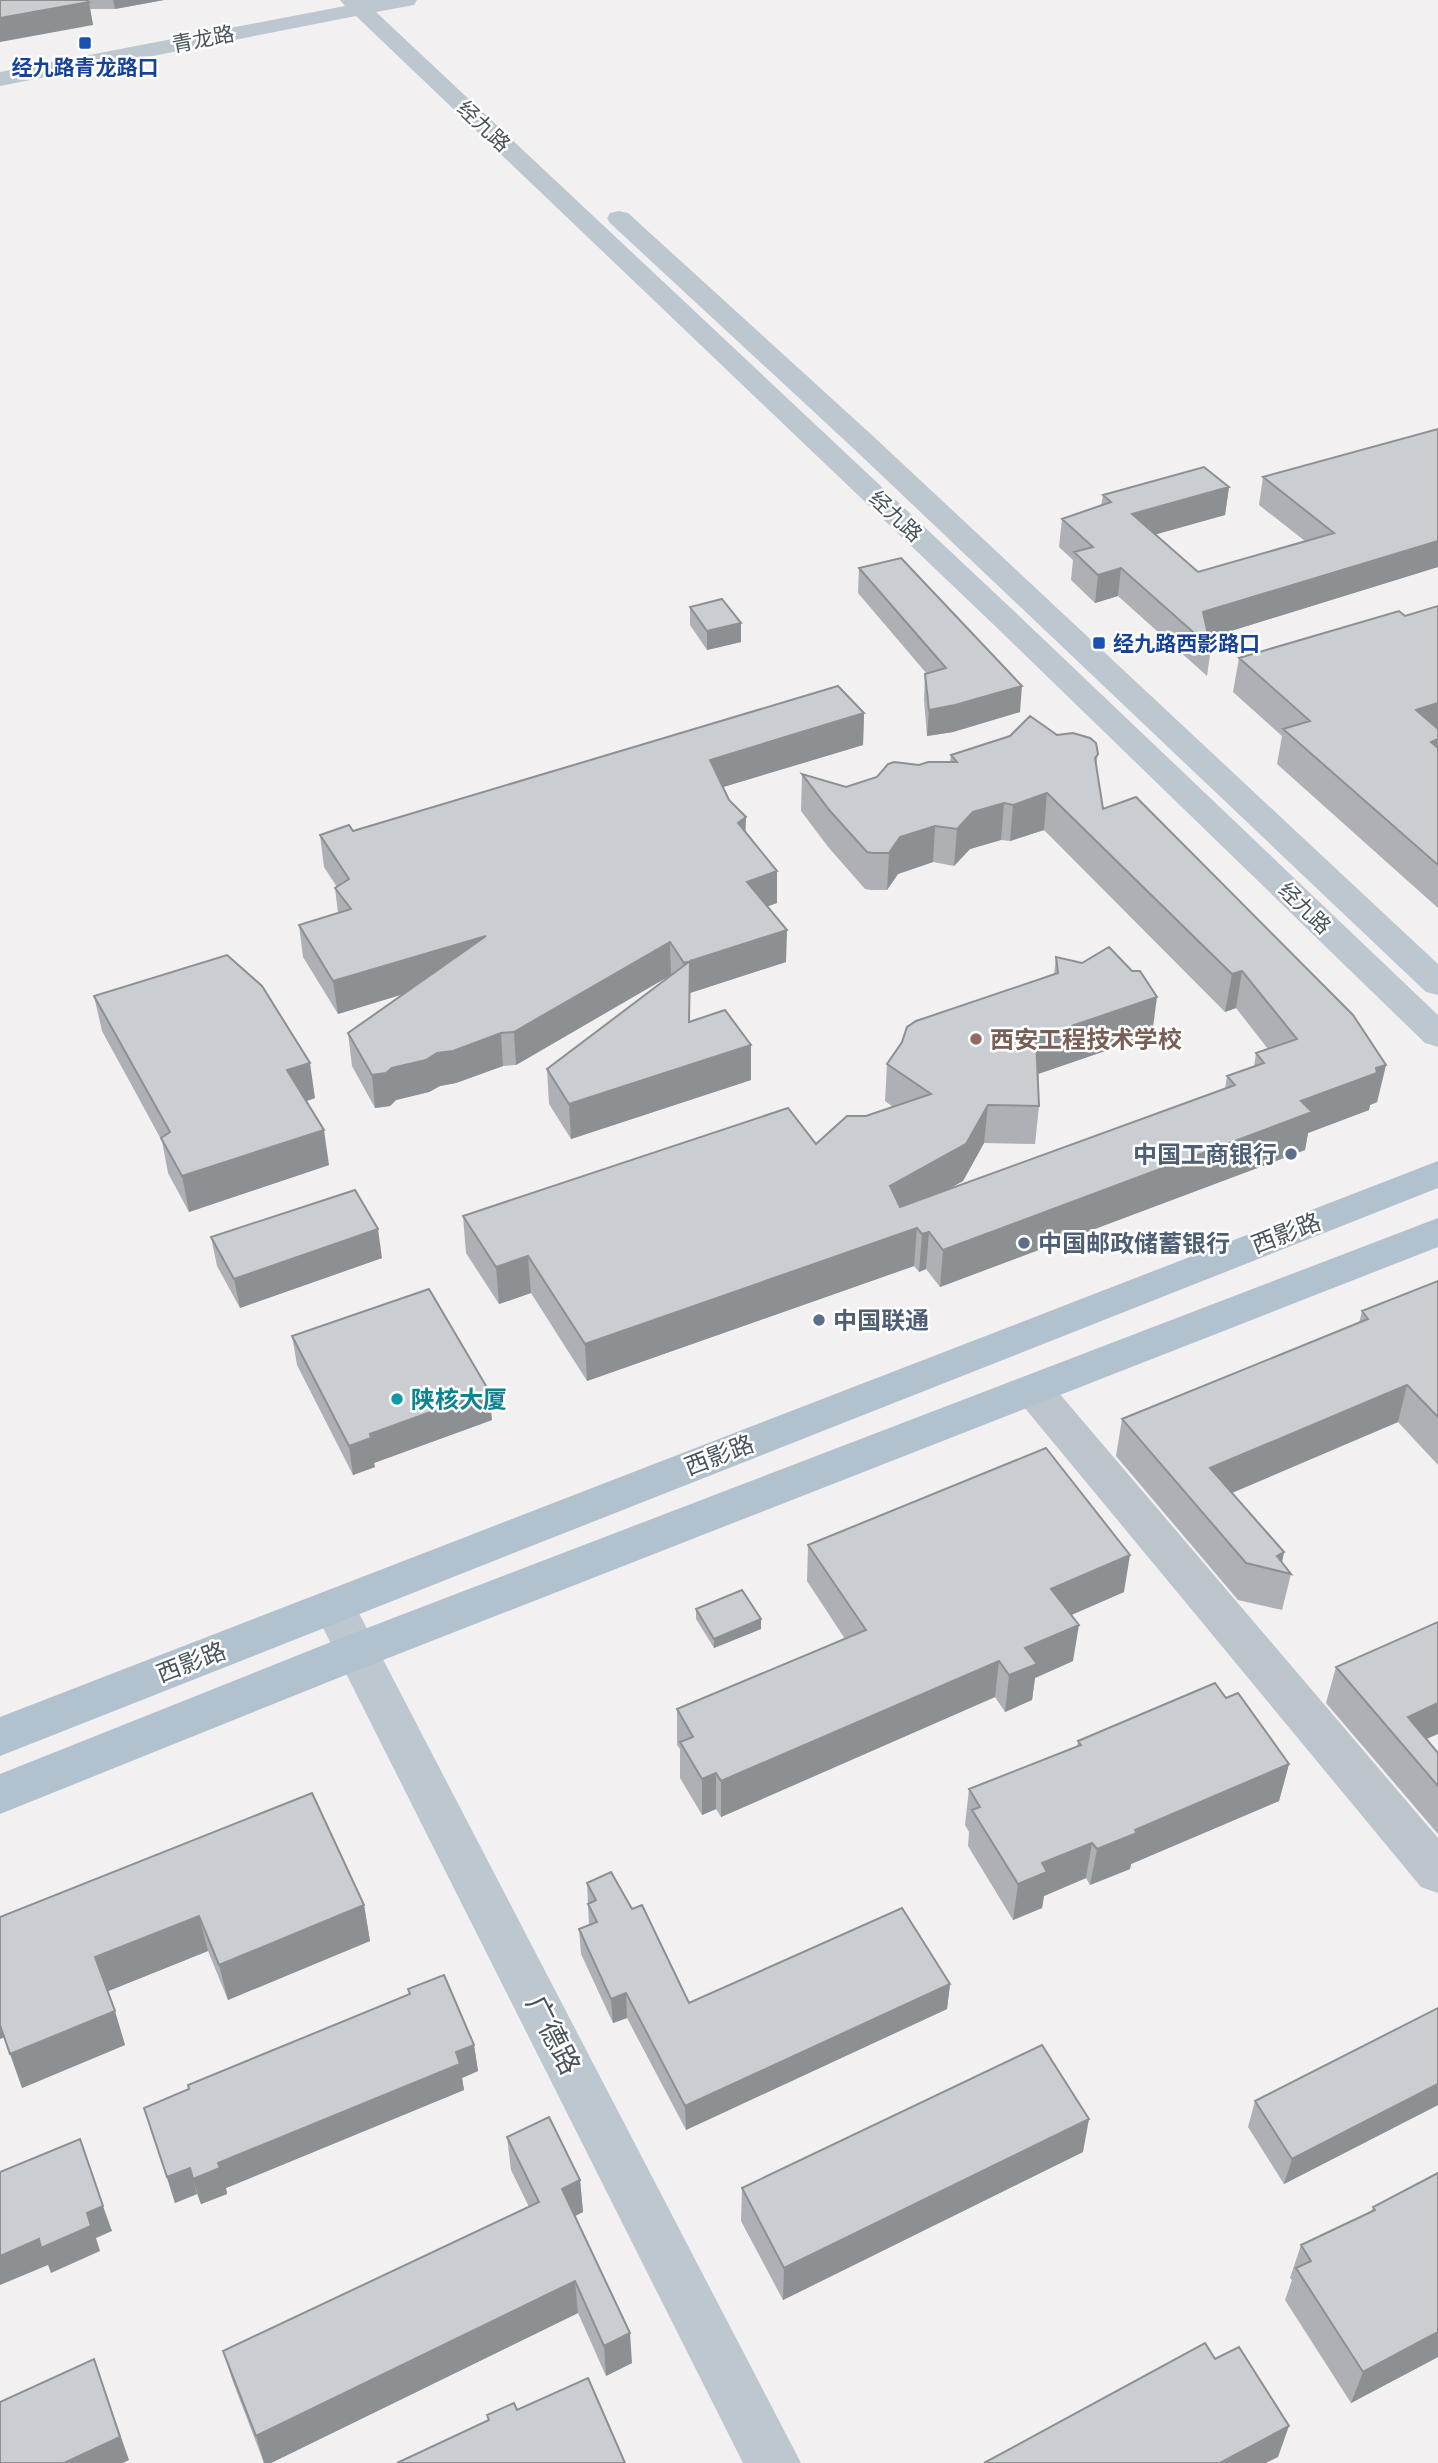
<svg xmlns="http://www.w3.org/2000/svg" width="1438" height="2463" viewBox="0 0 1438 2463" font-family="Arial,'Noto Sans SC',sans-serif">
  <rect width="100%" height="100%" fill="#f2f0f0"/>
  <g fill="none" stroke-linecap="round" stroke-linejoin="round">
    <!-- street -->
    <path fill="#bcc5cc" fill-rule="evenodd" d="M1033 1375 1047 1379 1438 1838V1893L1421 1887 1019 1401 1013 1390 1019 1379Z"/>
    <!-- secondary -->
    <path fill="#bdc7d0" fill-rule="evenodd" d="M340 0H417L414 5 376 12 1015 612 1438 1015V1047L1425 1043 993 624 356 16 0 86V72L345 6Z
      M619 211 628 213 874 437 1438 964V995L1426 992 854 449 610 223 607 218 610 213Z
      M334 1588 349 1594 801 2463H743L312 1606 319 1594Z"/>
    <!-- primary -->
    <path fill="#b1c1cd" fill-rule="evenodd" d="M1438 1161V1188L0 1756V1717Z
      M1438 1218V1247L373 1664 0 1814V1774L341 1638Z"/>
  </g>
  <!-- wall -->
  <path fill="#aeb0b5" d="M0 0H164L115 9H90L93 25Z
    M1263 477 1438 567 1208 638 1211 648 1207 676 1118 596 1095 603 1071 580 1073 560 1059 547 1062 519 1101 506 1103 495 1229 487 1225 515 1155 534 1198 572 1305 541 1259 505Z
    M859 568 1020 712 953 732 927 736 924 700 925 674H927L858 593Z
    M1438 606V908L1277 764 1282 736 1233 692 1239 658 1405 616Z
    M690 607 741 642 707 650 690 625Z
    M864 713 863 745 723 787 746 832 777 871V903L767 906 786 962 690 993V1022L751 1080 571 1139 549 1104 547 1069 671 975 516 1065 503 1066 456 1083 440 1086 429 1092 396 1100 390 1106 375 1108 352 1066 348 1033 404 994 338 1014 303 957 299 925 338 913 335 888 337 887 324 867 320 835 353 831Z
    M1057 735 1098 754 1096 767 1103 809 1386 1065 1377 1102 1370 1105 1369 1110 1308 1133 1305 1150 940 1287 926 1269 919 1272 914 1266 587 1381 531 1293 499 1304 466 1253 463 1216 816 1144 866 1116 893 1107 885 1101 887 1064 1054 975 1056 957 1152 1035 1038 1074 1039 1106 1035 1144 984 1143 963 1181 948 1189 1225 1089 1227 1076 1254 1067 1256 1053 1268 1049 1236 1008 1225 1012 1044 830 1010 841 1001 840 970 849 954 866 933 862 898 874 887 890H871L865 889 829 848 801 811 802 774 846 787 919 765 950 762 951 755Z
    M94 996 315 1098 306 1101 329 1165 189 1212 168 1173 162 1141 102 1031Z
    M211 1237 382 1258 240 1308 217 1266Z
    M1438 1281V1465L1398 1422 1232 1493 1284 1552 1282 1563 1291 1574 1282 1610 1238 1600 1116 1456 1122 1419 1359 1323 1362 1311Z
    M292 1336 492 1420 374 1463 375 1467 353 1475 297 1365Z
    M808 1545 1124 1592 1071 1615 1073 1661 1035 1678 1032 1700 1005 1712 995 1697 721 1817 716 1809 702 1815 680 1778V1749L677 1745V1709L845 1639 807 1581Z
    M696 1609 761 1619V1629L714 1648 696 1619Z
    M1336 1667 1427 1739 1438 1753V1834L1326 1703Z
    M1226 1698 1289 1764 1279 1801 1131 1864 1130 1869 1090 1885 1086 1878 1044 1896 1042 1908 1013 1920 968 1846 969 1832 965 1825 969 1789 1077 1747 1078 1741Z
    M587 1883 632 1909 689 2003 950 1984 947 2009 686 2130 627 2018 613 2023 581 1954 579 1929 589 1925Z
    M364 1905 370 1941 228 2000 208 1951 108 1991 125 2045 22 2088 0 1917Z
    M408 1989 474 2045 478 2071 462 2078 464 2090 226 2188 227 2194 201 2204 197 2194 175 2203 144 2108 189 2089 409 1994Z
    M1438 2008V2105L1284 2184 1248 2127 1255 2101Z
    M507 2137 580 2180 583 2212 575 2216 632 2363 606 2376 578 2313 271 2463H264L233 2382 223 2351 529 2207 511 2170Z
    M1083 2152 783 2300 741 2221 742 2188Z
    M1438 2173V2357L1351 2403 1285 2300 1292 2280 1290 2278 1301 2245 1371 2212 1373 2207Z"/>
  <!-- shaded-wall -->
  <path fill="#8d9093" d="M113 0H164L115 9Z
    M89 2 93 25 0 42V18Z
    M1229 487 1225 515 1129 542 1132 514Z
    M1438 541V567L1202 640 1203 612Z
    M1121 568 1118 596 1095 603 1098 575Z
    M741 623V642L707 650V631Z
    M1022 686 1020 712 953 732 927 736 929 710Z
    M1438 703V735L1416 710Z
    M864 713 863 745 710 791V760Z
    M1438 739V772L1431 742Z
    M1047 793 1044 830 1010 841 1013 805Z
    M1004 803 1001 840 970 849 954 866 957 829 973 812Z
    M746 817 745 849 738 823Z
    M935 826 933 862 898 874 887 890 889 853 900 837Z
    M777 871V903L747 914V882Z
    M787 930 786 962 690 993 689 1057 684 995V963Z
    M486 936 488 968 338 1014 333 981Z
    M670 942 671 975 516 1065 514 1032Z
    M1242 971 1236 1008 1225 1012 1232 974Z
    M1157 997 1152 1035 1032 1076 1036 1038Z
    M501 1033 503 1066 456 1083 440 1086 429 1092 396 1100 390 1106 375 1108 372 1075Z
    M751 1045V1080L571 1139 569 1104Z
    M310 1063 315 1098 293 1106 287 1070Z
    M1386 1065 1377 1102 1370 1105 1369 1110 1308 1133 1305 1150 940 1287 943 1250Z
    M988 1105 984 1143 963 1181 888 1223 890 1186Z
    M324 1130 329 1165 189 1212 182 1176Z
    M917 1228 914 1266 587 1381 585 1344Z
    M378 1229 382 1258 240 1308 234 1279Z
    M929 1232 926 1269 919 1272 922 1234Z
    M528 1256 531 1293 499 1304 496 1267Z
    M1407 1385 1398 1422 1203 1505 1210 1468Z
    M489 1391 492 1420 374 1463 375 1467 353 1475 349 1446 370 1434Z
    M1284 1552 1280 1571 1277 1556Z
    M1130 1555 1124 1592 1046 1626 1051 1589Z
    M761 1619V1629L714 1648V1639Z
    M1079 1625 1073 1661 1035 1678 1032 1700 1005 1712 1009 1675 1025 1648Z
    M999 1661 995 1697 721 1817V1781Z
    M1438 1703V1734L1406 1748 1408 1717Z
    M1289 1764 1279 1801 1131 1864 1130 1869 1090 1885 1097 1849 1135 1830Z
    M716 1773V1809L702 1815V1779Z
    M1092 1843 1086 1878 1044 1896 1042 1908 1013 1920 1018 1884 1042 1863Z
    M364 1905 370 1941 228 2000 219 1965Z
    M199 1916 208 1951 106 1992 95 1957Z
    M950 1984 947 2009 686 2130 685 2106Z
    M626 1993 627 2018 613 2023 611 1999Z
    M115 2011 125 2045 22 2088 10 2054Z
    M0 2023 5 2037 0 2039Z
    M474 2045 478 2071 462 2078 464 2090 226 2188 227 2194 201 2204 193 2179 218 2163Z
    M1438 2084V2105L1284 2184 1292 2159Z
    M1089 2119 1083 2152 783 2300 784 2268Z
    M190 2168 197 2194 175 2203 167 2177Z
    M580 2180 583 2212 565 2221 562 2189Z
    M103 2206 112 2231 96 2238 100 2251 51 2273 48 2265 0 2285V2256L39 2239 87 2213Z
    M575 2281 578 2313 271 2463H264L256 2436Z
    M1438 2332V2357L1351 2403 1363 2372Z
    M630 2333 632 2363 606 2376 604 2346Z
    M94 2359 129 2460 123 2463H64Z
    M1289 2426 1278 2457 1266 2463H1220Z"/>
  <!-- building -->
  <path fill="#cacdd2" stroke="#8d9093" stroke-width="2" d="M0 0H87L89 2 0 18Z
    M1438 429V541L1203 612 1211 648 1121 568 1098 575 1074 552 1093 547 1062 519 1111 502 1103 495 1204 467 1229 487 1132 514 1198 572 1334 533 1263 477Z
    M901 558 1022 686 955 705 929 710 925 674 946 668 859 568Z
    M722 599 741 623 707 631 690 607Z
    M1438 606V703L1416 710 1438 729V739L1431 742 1438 748V865L1283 729 1310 721 1239 658 1399 611 1405 616Z
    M838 686 864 713 710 760 729 800 746 817 738 823 777 871 747 882 787 930 684 963 670 942 514 1032 501 1033 453 1051 437 1053 426 1060 392 1068 386 1073 372 1075 348 1033 486 936 333 981 299 925 351 909 335 888 349 879 320 835 349 825 353 831Z
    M1030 716 1057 735 1073 733 1090 738 1096 743 1098 754 1095 758 1103 809 1136 797 1353 1015 1386 1065 1376 1068 1377 1073 1301 1101 1312 1112 943 1250 929 1232 922 1234 917 1228 585 1344 528 1256 496 1267 463 1216 788 1108 816 1144 847 1116H866L931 1094 887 1064 902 1042 907 1027 916 1021 1058 973 1056 957 1082 963 1109 947 1132 971H1140L1157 997 1036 1038 1039 1106 988 1105 966 1144 890 1186 900 1207 1235 1085 1227 1076 1264 1063 1256 1053 1297 1039 1242 971 1232 974 1047 793 1013 805 1004 803 973 812 957 829 935 826 900 837 889 853H873L867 852 830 811 802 774 846 787 877 777 888 764 894 762 919 765 928 762H957L951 755 1010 736Z
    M227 955 262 986 310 1063 287 1070 324 1130 182 1176 161 1138 170 1132 94 996Z
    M690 961 689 1022 725 1010 751 1045 569 1104 547 1069Z
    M355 1190 378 1229 234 1279 211 1237Z
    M1438 1281V1417L1407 1385 1210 1468 1284 1552 1277 1556 1291 1574 1246 1563 1122 1419 1368 1319 1362 1311Z
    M429 1289 489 1391 370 1434 371 1438 349 1446 292 1336Z
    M1046 1448 1130 1555 1051 1589 1079 1625 1025 1648 1037 1664 1009 1675 999 1661 721 1781 716 1773 702 1779 680 1742 693 1737 677 1709 866 1630 808 1545Z
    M742 1590 761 1619 714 1639 696 1609Z
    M1438 1622V1703L1408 1717 1438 1753V1786L1336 1667Z
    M1215 1683 1226 1698 1238 1693 1289 1764 1135 1830 1137 1833 1097 1849 1092 1843 1042 1863 1047 1872 1018 1884 972 1810 980 1807 969 1789 1081 1745 1078 1741Z
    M312 1793 364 1905 219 1965 199 1916 95 1957 115 2011 10 2054 0 2025V1917Z
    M611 1872 632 1909 642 1905 689 2003 902 1908 950 1984 685 2106 626 1993 611 1999 579 1929 597 1922 588 1904 596 1900 587 1883Z
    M444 1975 474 2045 456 2052 460 2064 218 2163 220 2168 193 2179 190 2168 167 2177 144 2108 189 2089 188 2085 410 1994 408 1989Z
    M1438 2008V2084L1292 2159 1255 2101Z
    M1042 2045 1089 2119 784 2268 742 2188Z
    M549 2117 580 2180 562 2189 630 2333 604 2346 575 2281 256 2436 223 2351 539 2202 507 2137Z
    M80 2139 103 2206 87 2213 91 2226 41 2248 39 2239 0 2256V2172Z
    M1438 2173V2332L1363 2372 1296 2268 1311 2261 1301 2245 1375 2210 1373 2207Z
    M1205 2343 1215 2359 1239 2347 1289 2426 1220 2463H984Z
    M94 2359 120 2437 64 2463H0V2402Z
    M588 2378 625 2463H397L489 2420 487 2415 514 2403 517 2410Z"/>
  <!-- markers -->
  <g fill="#1a4fb4" stroke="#fff" stroke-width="2.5">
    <rect x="78" y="36" width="14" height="14" rx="3.5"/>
    <rect x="1092" y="636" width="14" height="14" rx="3.5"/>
  </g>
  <circle fill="#8d6e63" stroke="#fff" stroke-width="2.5" cx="976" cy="1039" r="7"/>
  <g fill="#5c6f8a" stroke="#fff" stroke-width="2.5">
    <circle cx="1291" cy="1154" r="7"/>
    <circle cx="1024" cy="1243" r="7"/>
    <circle cx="819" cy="1320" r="7"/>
  </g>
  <circle fill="#0f9aa8" stroke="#fff" stroke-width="2.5" cx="397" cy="1399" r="7"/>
  <g text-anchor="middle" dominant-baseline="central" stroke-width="5" stroke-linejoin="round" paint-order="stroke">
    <!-- far-street labels -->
    <g font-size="21" fill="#49545c" stroke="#fff">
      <text transform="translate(203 39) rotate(-11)">青龙路</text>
      <text transform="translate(484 126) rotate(43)">经九路</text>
      <text transform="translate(896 516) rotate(43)">经九路</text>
      <text transform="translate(1305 908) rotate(44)">经九路</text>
    </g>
    <!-- far-transit labels -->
    <g font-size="21" font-weight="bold" fill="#164399" stroke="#fff">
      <text x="85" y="67">经九路青龙路口</text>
      <text x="1113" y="643" text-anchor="start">经九路西影路口</text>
    </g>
    <!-- education labels -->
    <g font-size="24" font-weight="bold" fill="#785e54" stroke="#fff" text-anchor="start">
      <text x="990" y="1039">西安工程技术学校</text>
    </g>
    <!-- service labels -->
    <g font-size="24" font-weight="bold" fill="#4e5e75" stroke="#fff" text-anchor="start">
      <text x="1277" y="1154" text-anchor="end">中国工商银行</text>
      <text x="1038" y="1243">中国邮政储蓄银行</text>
      <text x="833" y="1320">中国联通</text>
    </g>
    <!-- street labels -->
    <g font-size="24" fill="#49545c" stroke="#fff">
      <text transform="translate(1286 1233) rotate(-21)">西影路</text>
      <text transform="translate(719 1455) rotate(-21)">西影路</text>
      <text transform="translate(191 1662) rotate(-21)">西影路</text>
    </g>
    <!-- culture labels -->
    <g font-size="24" font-weight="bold" fill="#0d838f" stroke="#fff" text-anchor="start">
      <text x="411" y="1399">陕核大厦</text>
    </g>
    <!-- near-street labels -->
    <g font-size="28" fill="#49545c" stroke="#fff">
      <text transform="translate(553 2035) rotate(63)">广德路</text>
    </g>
  </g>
</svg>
